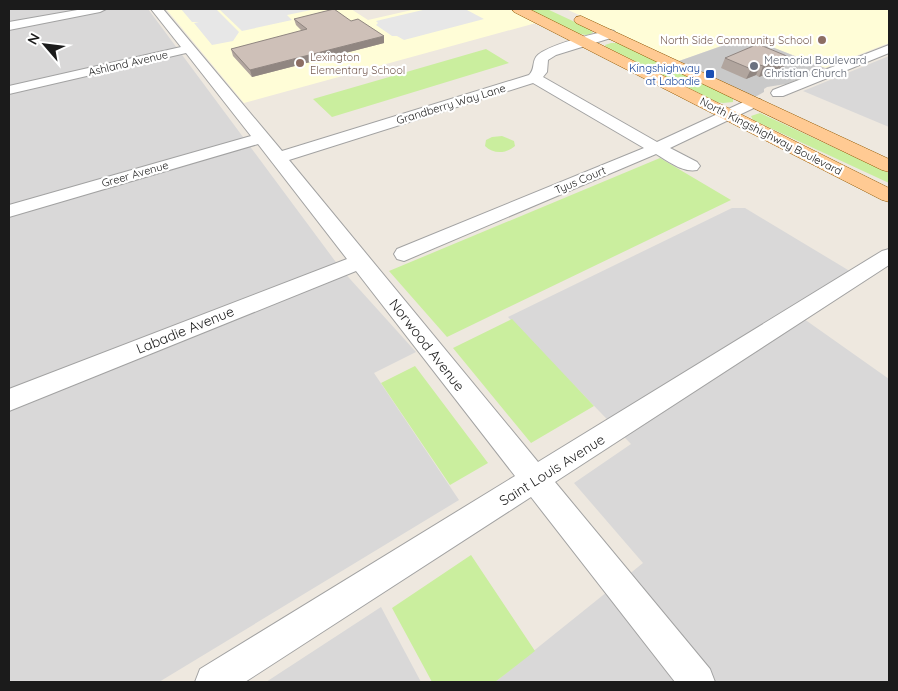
<svg xmlns="http://www.w3.org/2000/svg" width="898" height="691" viewBox="0 0 898 691" font-family="Quicksand,sans-serif">
  <rect width="100%" height="100%" fill="#eee8df"/>
  <!-- residential -->
  <path fill="#d9d8d8" d="M9 9H81L84 12 100 9H148L341 269 416 352 374 373 459 500 159 682H9Z
    M889 56V127L803 91Z
    M732 208H745L858 276 797 314 889 379V682H495L643 563 574 483 631 444 508 317Z
    M381 607 421 682H266Z"/>
  <!-- education -->
  <path fill="#fffdd7" d="M166 9H351L368 20 416 9H509L536 23 244 103Z
    M566 9H889V43L825 68 747 37 679 61Z"/>
  <!-- religious -->
  <path fill="#c9c9c9" d="M747 37 825 68 786 84 767 87 764 89V92L755 97 679 61Z"/>
  <!-- grass -->
  <path fill="#caee9e" d="M528 9H547L590 29 593 33 587 35 579 34Z
    M611 43H619L728 95 733 99V102L723 103 717 102 606 47 605 45Z
    M486 49 509 63 332 117 313 99Z
    M760 113 889 173V183L753 120 751 116Z
    M502 136 514 141 515 146C506 154 493 154 485 146L486 140 492 137Z
    M660 158 731 200 447 337 389 271Z
    M512 319 594 406 531 443 453 348Z
    M415 366 488 463 450 485 381 383Z
    M471 555 535 651 495 682H432L392 608Z"/>
  <!-- parking -->
  <path fill="#e7e7e7" d="M181 9H216L239 32 233 41 212 45 194 23 199 22H192Z
    M219 9H316L287 15 292 20 242 31Z
    M427 9H465L484 19 404 40 397 36H392L376 25 378 23 376 21Z"/>
  <g fill="none" stroke-linecap="round" stroke-linejoin="round">
    <!-- minor casing -->
    <g stroke="#a2a2a2" stroke-width="2">
      <path id="minor" d="M83 9H106L100 12 9 30V22Z
        M151 9H163L282 151 529 75C535 69 532 63 536 57 545 45 594 34 610 30L614 31 616 34 614 37 556 55 548 60 547 72 543 77 657 142 750 99H760L762 102 760 105 670 148 697 162 700 166 697 170C683 173 668 161 656 154L404 261 397 259 394 254 397 249 644 148 533 83 289 160 538 462 882 251 889 249V265L555 482 710 669 715 682H675L531 497 245 682H195L200 669 515 476 356 271 9 411V389L347 259 258 144 9 217V205L251 136 186 53 9 94V86L181 47Z
        M889 45V53L783 96H773L771 93 773 90Z"/>
    </g>
    <!-- major casing -->
    <g stroke="#925900" stroke-width="1">
      <path id="major" d="M512 9H529L889 188V202L882 200 514 12Z
        M581 16 889 159V172L882 170 576 23 574 20 576 17Z"/>
    </g>
    <!-- minor -->
    <use href="#minor" fill="#fff" fill-rule="evenodd"/>
    <!-- major -->
    <use href="#major" fill="#ffca93" fill-rule="evenodd"/>
  </g>
  <!-- wall -->
  <path fill="#b1a59e" d="M294 19 351 21 384 43 252 77 233 56 231 49 302 31 296 25Z
    M725 58 784 67 759 77 756 75 746 79 721 68Z"/>
  <!-- shaded-wall -->
  <path fill="#908681" d="M384 36V43L252 77 250 70Z
    M789 57 784 67 759 77 763 66Z
    M760 65 756 75 746 79 751 69Z"/>
  <!-- building -->
  <path fill="#cec0b8" stroke="#908681" d="M334 9 351 21 358 19 384 36 250 70 231 49 307 29 294 19Z
    M758 44 789 57 763 66 760 65 751 69 725 58Z"/>
  <!-- markers -->
  <g fill="#8d6e63" stroke="#fff" stroke-width="2">
    <circle cx="822" cy="40" r="5"/>
    <circle cx="300" cy="63" r="5"/>
  </g>
  <circle fill="#6b7280" stroke="#fff" stroke-width="2" cx="754" cy="66" r="5"/>
  <rect fill="#1a4fb4" stroke="#fff" stroke-width="2" x="705" y="69" width="10" height="10" rx="2.5"/>
  <g text-anchor="middle" dominant-baseline="central" stroke-width="4.5" stroke-linejoin="round" paint-order="stroke">
    <!-- far-education labels -->
    <g font-size="11" fill="#785e54" stroke="#fff" text-anchor="end">
      <text x="812" y="40">North Side Community School</text>
      <text x="310" y="57" text-anchor="start">Lexington<tspan x="310" dy="13">Elementary School</tspan></text>
    </g>
    <!-- far-worship labels -->
    <g font-size="11" fill="#5b616d" stroke="#fff" text-anchor="start">
      <text x="764" y="60">Memorial Boulevard<tspan x="764" dy="13">Christian Church</tspan></text>
    </g>
    <!-- far-street labels -->
    <g font-size="11" fill="#1b1b1b" stroke="#fff">
      <text transform="translate(128 63) rotate(-13)">Ashland Avenue</text>
      <text transform="translate(451 104) rotate(-17)">Grandberry Way Lane</text>
      <text transform="translate(771 136) rotate(27)">North Kingshighway Boulevard</text>
      <text transform="translate(135 174) rotate(-16)">Greer Avenue</text>
      <text transform="translate(580 180) rotate(-23)">Tyus Court</text>
    </g>
    <!-- far-transit labels -->
    <g font-size="11" fill="#164399" stroke="#fff" text-anchor="end">
      <text x="700" y="68">Kingshighway<tspan x="700" dy="13">at Labadie</tspan></text>
    </g>
    <!-- street labels -->
    <g font-size="14" fill="#1b1b1b" stroke="#fff">
      <text transform="translate(185 330) rotate(-22)">Labadie Avenue</text>
      <text transform="translate(427 345) rotate(52)">Norwood Avenue</text>
      <text transform="translate(552 470) rotate(-32)">Saint Louis Avenue</text>
    </g>
  </g>
  <!-- border -->
  <rect width="898" height="691" fill="none" stroke="#1b1b1b" stroke-width="20"/>
  <!-- north arrow -->
  <g transform="translate(45 45) rotate(298)" stroke="#ffffff" stroke-width="4" paint-order="stroke">
  <path d="M0-4L9 19L0 12L-9 19Z" fill="#1b1b1b"/>
  <text y="-8" font-size="14" font-weight="bold" text-anchor="middle" fill="#1b1b1b">N</text>
  </g>
</svg>
